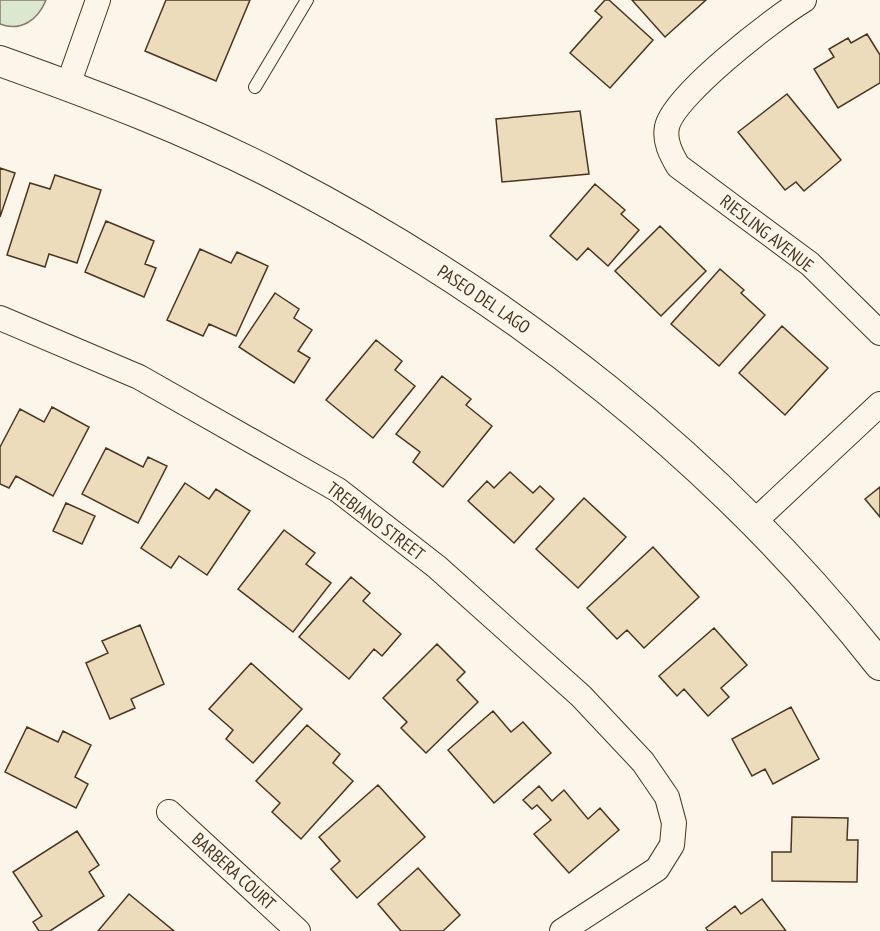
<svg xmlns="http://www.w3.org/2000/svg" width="880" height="931" viewBox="0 0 880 931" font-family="'PT Sans Narrow',sans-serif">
  <rect width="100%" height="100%" fill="#fbf6e9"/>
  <!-- green -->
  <path fill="#dce7d0" stroke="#887966" stroke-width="1.5" d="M0 0H46C38 20 21 32 0 24Z"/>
  <!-- building -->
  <path fill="#ecdcbc" stroke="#4a3520" stroke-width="1.5" d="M166 0H250L216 81 145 51Z
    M605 0H609L653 40 610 88 570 53 602 17 595 11Z
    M632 0H706L665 37Z
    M867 34 880 55V83L838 108 814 69 834 57 829 49 848 38 851 43Z
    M787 94 841 160 804 191 796 182 785 190 738 132Z
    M580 111 589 174 502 182 496 119Z
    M0 168 15 173 0 217Z
    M55 175 101 190 77 263 49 254 45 267 7 255 30 183 50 189Z
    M595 184 625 210 621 214 639 230 608 266 588 248 577 260 550 236Z
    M106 221 154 241 145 264 156 268 144 297 85 272Z
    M660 226 706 271 661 316 615 271Z
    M200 249 231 263 237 252 268 266 236 336 209 324 203 336 167 320Z
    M720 269 744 290 741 293 765 315 719 366 671 324Z
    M275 293 299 309 294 318 312 330 298 351 310 358 294 383 239 347Z
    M782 326 828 368 785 415 739 373Z
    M376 340 402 361 395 370 415 386 373 438 326 400Z
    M442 376 471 399 466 405 492 426 443 487 413 462 420 452 396 434Z
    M52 407 89 427 53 496 16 476 9 488 0 484V447L20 409 44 422Z
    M106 448 143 467 148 457 167 466 138 523 82 494Z
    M510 472 533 493 540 486 554 499 514 543 468 501 487 481 494 488Z
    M185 483 209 499 216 489 250 511 207 575 179 556 171 568 141 548Z
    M880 487V517L865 499Z
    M584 498 626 537 578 588 536 549Z
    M66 503 95 516 82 544 53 531Z
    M284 530 315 553 306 564 331 583 293 632 238 589Z
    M653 547 699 597 644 648 627 630 617 639 587 608Z
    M351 577 370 593 363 601 401 634 382 656 374 649 349 679 299 637Z
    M140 625 164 684 131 699 135 708 110 719 86 663 108 653 102 641Z
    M714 628 747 665 721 688 729 697 708 716 684 689 677 696 659 676Z
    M437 644 465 672 457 680 478 702 426 753 401 728 407 722 383 698Z
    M251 663 302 709 253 763 226 739 233 730 209 709Z
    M791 707 819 759 773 784 765 769 752 776 732 739Z
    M493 711 511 732 523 722 551 753 494 803 448 750Z
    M307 725 340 754 333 763 353 781 301 839 272 812 280 803 256 781Z
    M27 727 58 742 63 731 91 745 75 777 88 784 76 808 5 772Z
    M378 785 425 837 357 898 331 869 340 861 319 837Z
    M539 786 552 801 564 790 588 819 600 808 619 830 569 873 534 834 551 820 537 805 532 809 523 800Z
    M792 817 848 818 847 840H858L857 882 772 881V852H791Z
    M77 831 99 865 89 872 104 896 50 931H39L33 922 42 916 13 872Z
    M418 868 460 915 443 931H401L378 904Z
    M129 894 174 931H98Z
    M762 899 786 931H708L706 928 735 906 741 914Z"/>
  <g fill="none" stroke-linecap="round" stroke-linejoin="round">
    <!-- service casing -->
    <g stroke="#4a3520" stroke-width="14">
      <path id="service" d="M255 87 307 0"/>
    </g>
    <!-- minor casing -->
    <g stroke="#4a3520" stroke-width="26">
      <path id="minor" d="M804 0C774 18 673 96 667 127 664 141 671 154 678 166L810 264 880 333
        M68 85 98 0
        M0 318 139 377 338 490 437 567 581 696 643 762 667 797 674 823 672 845 657 869 562 931
        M755 521 880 404
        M169 812 298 931"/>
    </g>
    <!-- tertiary casing -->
    <g stroke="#4a3520" stroke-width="32">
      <path id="tertiary" d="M0 61C95 95 191 131 281 178 511 297 719 460 880 665"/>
    </g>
    <!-- service -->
    <use href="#service" stroke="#fbf6e9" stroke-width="12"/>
    <!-- minor -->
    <use href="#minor" stroke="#fbf6e9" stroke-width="24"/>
    <!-- tertiary -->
    <use href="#tertiary" stroke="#fbf6e9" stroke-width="30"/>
  </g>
  <g text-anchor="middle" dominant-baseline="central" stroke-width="4.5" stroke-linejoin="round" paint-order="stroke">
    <!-- street labels -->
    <g font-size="18" fill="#4a3520" stroke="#fbf6e9">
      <text transform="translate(767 233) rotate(38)">RIESLING AVENUE</text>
      <text transform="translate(484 299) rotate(34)">PASEO DEL LAGO</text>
      <text transform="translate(376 521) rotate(37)">TREBIANO STREET</text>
      <text transform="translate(234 871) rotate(42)">BARBERA COURT</text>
    </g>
  </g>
</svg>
